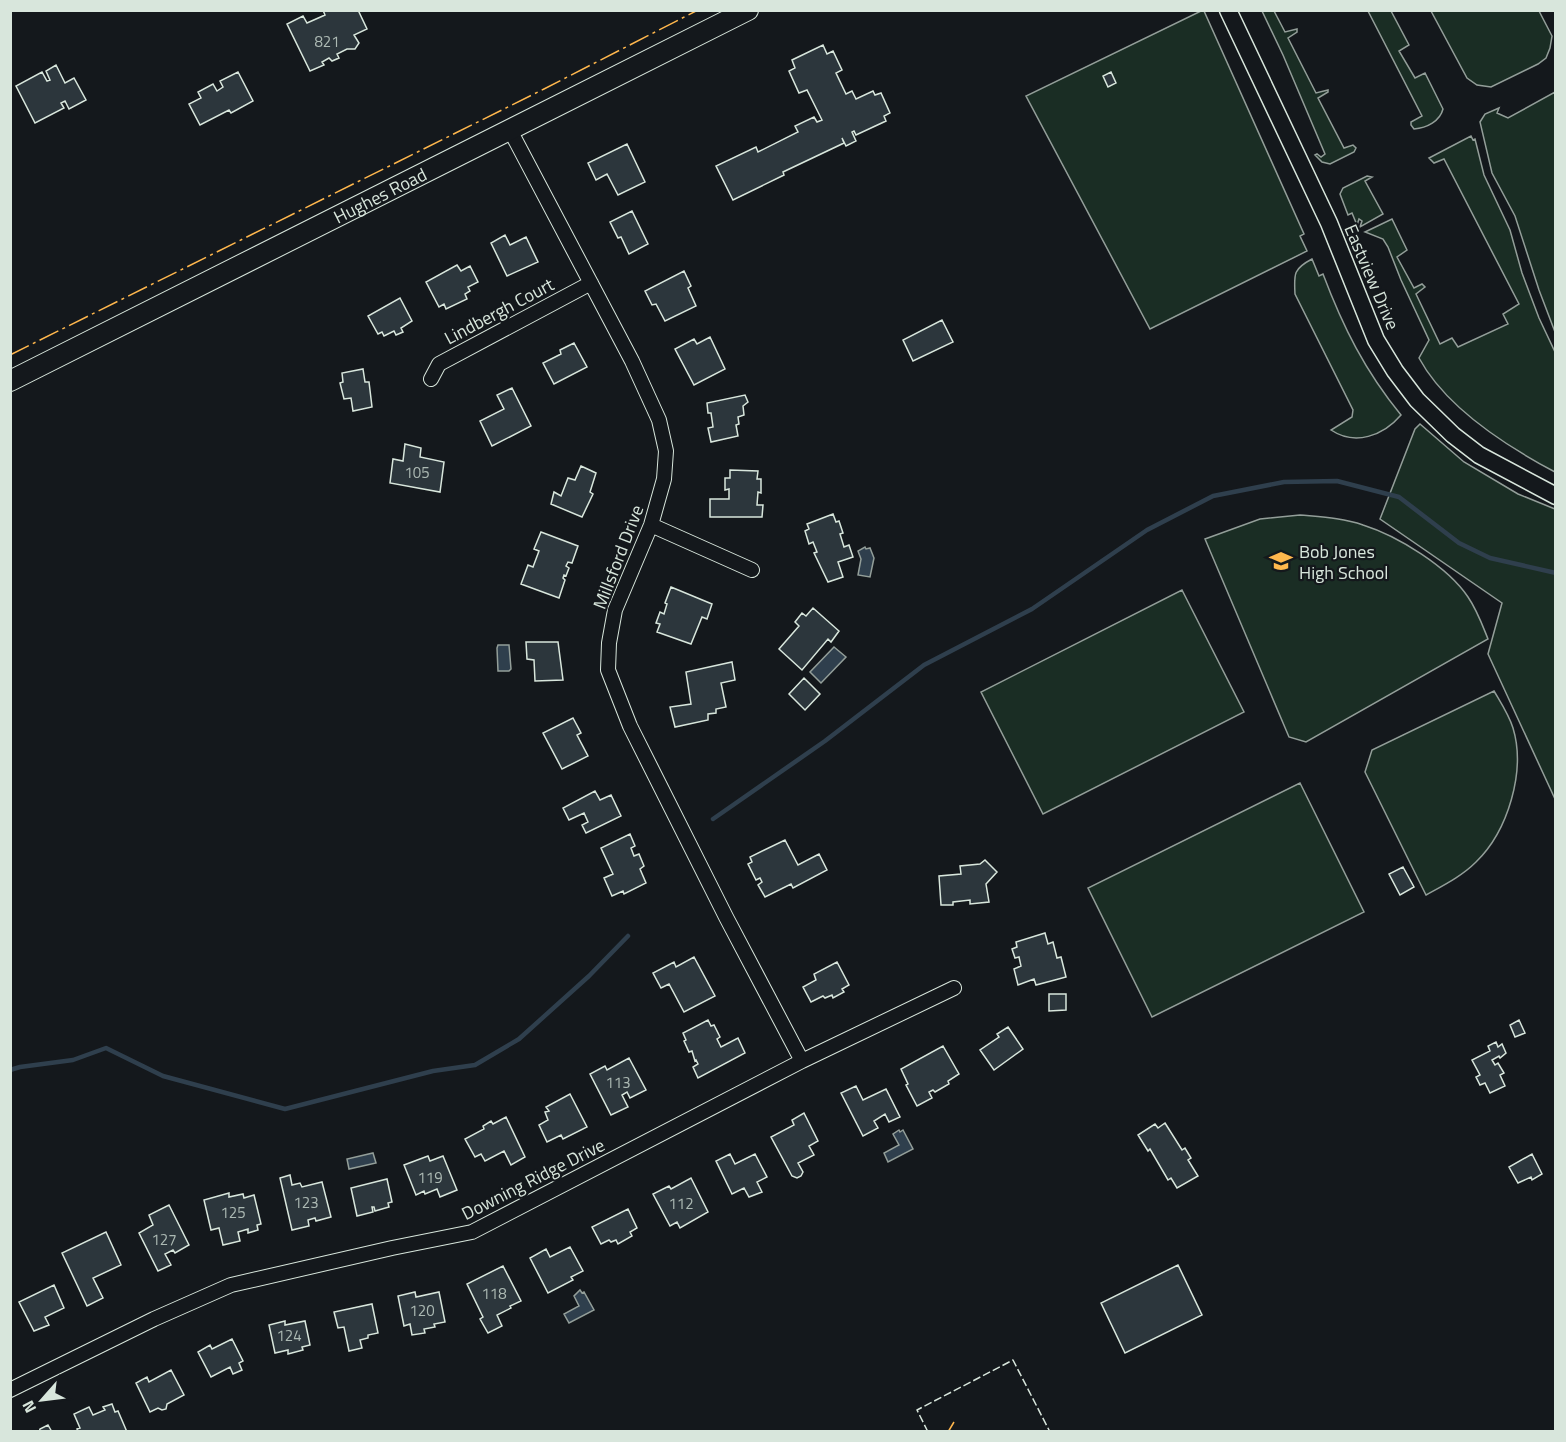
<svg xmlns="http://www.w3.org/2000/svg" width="1566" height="1442" viewBox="0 0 1566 1442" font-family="'Titillium Web',sans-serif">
  <rect width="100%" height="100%" fill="#14181c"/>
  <!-- green -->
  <path fill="#1a2d24" stroke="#939e99" stroke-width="1.5" d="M1201 11H1204L1304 234 1300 236 1307 251 1150 329 1026 96Z
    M1262 11H1274L1285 32 1297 29V32L1288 38 1316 93 1328 90V92L1318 98 1344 148 1353 145 1356 148 1354 152 1330 164 1322 162 1315 155 1317 154 1321 157 1325 154 1283 55Z
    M1368 11H1391L1409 45 1399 51 1415 78 1425 73 1443 109C1440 121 1427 128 1414 129L1411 125V122L1422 116Z
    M1431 11H1539L1552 36 1550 48 1546 58 1538 64 1491 87 1477 85 1467 78Z
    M1555 92V332L1539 290 1515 216 1492 173 1480 122 1485 114 1499 108 1497 113 1508 118Z
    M1471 136 1473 140 1475 139 1484 175 1510 230 1522 273 1539 318 1555 352V472C1506 446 1446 408 1419 358L1429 340 1401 280 1388 247 1383 239 1365 232 1392 219 1407 250 1397 257 1414 288 1422 284 1425 287 1416 294 1440 344 1452 338 1458 347 1508 324 1503 314 1519 304 1444 159 1434 163 1429 158Z
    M1367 176 1372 177 1365 181 1383 214 1360 227 1362 221 1359 219 1357 225 1352 213 1348 215 1340 194 1343 188Z
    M1312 259 1319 276 1323 274C1343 327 1365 371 1401 415 1383 436 1355 446 1331 430L1352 417 1353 410 1295 294C1294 274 1293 269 1312 259Z
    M1420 424 1464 462 1518 494 1555 509V799L1488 654 1502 603 1380 519 1415 429Z
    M1300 515C1321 517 1343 518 1363 525 1398 536 1448 567 1468 597 1477 610 1482 624 1488 639L1306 742 1289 737 1205 539 1260 519Z
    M1182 590 1244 712 1043 814 981 692Z
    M1494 691C1501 703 1509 715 1513 728 1526 771 1508 831 1476 862 1462 876 1444 885 1426 895L1365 772 1372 750Z
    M1300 783 1364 912 1152 1017 1088 888Z"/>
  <!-- water -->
  <path fill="#2f3f4d" stroke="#939e99" stroke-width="1.5" d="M865 547 866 549 870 548 874 558 870 577 858 575 861 559 858 551Z
    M498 645H509L511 669 509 671H498L497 648Z
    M834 647 846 657 821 683 810 672Z
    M899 1130 900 1132 903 1130 913 1149 888 1162 884 1153 899 1145 893 1134Z
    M373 1153 376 1163 349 1169 347 1159Z
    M580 1290 582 1293 584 1292 594 1310 569 1323 564 1314 579 1306 574 1296Z"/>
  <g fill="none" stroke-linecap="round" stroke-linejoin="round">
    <!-- stream -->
    <path stroke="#2f3f4d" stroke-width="4.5" d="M713 819 825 741 924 665 1032 609 1147 530 1213 496 1284 482 1337 481 1399 497 1459 543 1490 558 1556 573
      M10 1070 20 1067 73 1060 106 1048 163 1076 285 1109 433 1071 475 1065 519 1039 589 976 628 936"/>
  </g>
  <!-- building -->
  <path fill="#2c363c" stroke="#d8e6dc" stroke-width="1.5" d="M323 10H358L367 29 354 35 359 43 355 49H347L337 54 339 58 332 61 329 58 322 62 324 65 310 71 287 24 303 16 307 23 325 15Z
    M823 45 827 54 833 51 842 70 836 73 846 94 852 91 856 99 873 91 875 95 881 93 890 113 884 116 886 121 856 135 854 131 852 132 856 141 846 146 842 138 844 143 783 172 784 175 733 200 716 166 756 147 758 152 798 132 795 126 814 117 817 122 822 120 807 90 799 93 789 71 795 68 792 60Z
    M56 65 65 83 74 78 86 100 69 109 65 101 61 103 64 108 35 123 16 86 42 72 47 81 50 80 46 71Z
    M238 72 253 101 231 113 229 110 200 125 189 104 201 98 198 92 213 84 217 91 223 87 220 81Z
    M1111 72 1116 83 1108 87 1103 76Z
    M627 144 645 182 618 195 607 174 596 180 588 163Z
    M632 211 648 244 629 254 621 237 618 238 610 222Z
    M505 235 510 245 526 237 538 262 507 276 491 243Z
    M457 265 461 271 470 266 478 282 468 287 470 291 465 294 467 299 446 309 444 304 439 307 426 282Z
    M684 271 691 286 688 288 696 306 665 321 656 304 652 305 645 291Z
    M400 298 412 321 401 328 403 332 396 335 394 331 384 336 382 332 378 334 368 316Z
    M942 320 953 342 913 361 903 340Z
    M710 337 725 369 694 385 675 349 694 339 697 344Z
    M574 343 587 367 554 384 543 363 561 354 560 350Z
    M363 369 365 382H369L372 407 353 411 351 398 344 399 340 383 343 382 342 373Z
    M512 388 531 426 492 446 480 421 504 409 497 395Z
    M745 395 748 402 743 406 744 415 738 417 739 424 736 425 738 436 711 442 708 428 713 427 711 413H708L707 403Z
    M405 444 421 448 420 457 444 462 440 492 390 483 393 459 403 461Z
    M581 466 596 473 590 492 593 494 582 517 551 504 554 492 561 496 568 478 575 480Z
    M730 470 758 471 757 479H761V493L758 492 757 505H763L762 517H710V499H729V489L725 490V478H730Z
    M833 514 836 522 839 521 843 533 840 534 844 547 849 545 853 557 838 562 843 577 828 582 814 553 817 552 813 542 809 544 805 531 809 529 807 524Z
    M541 532 578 546 572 563 568 562 566 566 569 568 566 576 564 575 563 578 565 580 559 598 521 584 528 565 533 567 539 551 534 549Z
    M671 587 712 604 707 619 702 617 691 644 657 632 660 624 656 623 660 612 664 614 667 604 665 603Z
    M813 608 839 631 831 642 828 639 802 670 779 649 799 626 795 622 802 613 806 616Z
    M526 642H558L563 680 535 681 534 660 527 659Z
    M732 662 735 680 721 683 726 707 716 709V713L708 714V720L675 727 670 707 691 704 686 672Z
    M804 678 820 694 805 710 789 694Z
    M573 718 581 733 577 735 588 756 562 769 543 733Z
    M595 791 600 800 611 795 621 816 586 833 582 825 588 822 584 813 569 820 563 808Z
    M630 834 635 846 631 848 634 856 639 854 644 866 640 869 646 883 624 894 623 891 612 896 604 878 613 874 601 848Z
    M785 840 798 865 819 854 827 870 793 888 791 884 765 897 758 885 762 882 760 878 756 880 748 864 752 862 750 857Z
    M985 860 997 872 986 884 989 902 970 904V900L953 902V905H941L939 876 961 874 960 866 980 864Z
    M1403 867 1414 887 1400 895 1389 874Z
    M1045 933 1048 944 1053 942 1057 958 1061 957 1066 977 1036 985 1034 979 1018 985 1014 969 1021 966 1019 957 1015 958 1012 949 1017 947 1016 942Z
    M694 957 715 996 684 1012 669 984 661 988 653 973 674 962 676 967Z
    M837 962 849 985 842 989 844 992 833 998 832 995 825 998 823 996 811 1002 803 987 816 980 814 974Z
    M1049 994H1066V1010L1049 1011Z
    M708 1020 711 1026 714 1025 720 1037 717 1039 721 1047 738 1038 745 1053 698 1078 693 1067 698 1064 696 1060 695 1061 692 1051 689 1052 684 1041 686 1040 683 1033Z
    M1519 1020 1525 1033 1515 1037 1510 1025Z
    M1008 1027 1023 1049 994 1070 980 1050 999 1037 997 1034Z
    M1496 1042 1498 1047 1502 1044 1506 1053 1500 1058 1499 1056 1492 1060 1495 1065 1498 1063 1504 1073 1500 1075 1505 1086 1490 1093 1485 1083 1480 1085 1476 1077 1480 1075 1472 1060 1490 1051 1488 1046Z
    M943 1046 959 1074 948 1081 949 1084 935 1092 933 1090 929 1092 932 1098 917 1106 906 1085 908 1084 901 1069Z
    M629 1058 646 1090 630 1098 627 1092 622 1095 628 1107 611 1115 590 1074 605 1066 607 1070Z
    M856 1086 863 1100 886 1089 900 1117 889 1122 885 1114 874 1121 878 1128 863 1136 841 1093Z
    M570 1094 587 1127 563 1139 561 1135 547 1142 539 1125 548 1120 545 1112 549 1111 546 1107Z
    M804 1113 818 1141 809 1146 814 1155 798 1163 803 1172 801 1176 797 1178 792 1176 771 1137 794 1125 792 1120Z
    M506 1117 525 1157 511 1165 504 1151 485 1161 481 1154 475 1157 465 1139 484 1129 483 1126 491 1121 493 1124Z
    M1165 1123 1182 1150 1185 1148 1191 1158 1188 1160 1198 1176 1177 1188 1171 1178 1168 1180 1150 1149 1148 1151 1138 1135 1155 1124 1158 1128Z
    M730 1154 735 1164 755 1154 767 1177 757 1182 762 1192 749 1197 744 1188 732 1194 716 1161Z
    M1532 1154 1542 1174 1532 1180 1531 1177 1518 1183 1509 1167Z
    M428 1156 430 1161 443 1156 457 1190 440 1197 437 1189 425 1194 424 1191 416 1195 404 1165Z
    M290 1175 292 1185 300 1183 302 1187 322 1182 331 1217 316 1221 315 1218 308 1220 309 1226 292 1230 280 1178Z
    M691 1178 708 1212 680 1228 677 1222 670 1226 653 1194 669 1186 671 1189Z
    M387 1179 392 1202 388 1203 389 1207 375 1211 374 1207H372L373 1212 357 1216 351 1188Z
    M229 1193V1197L243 1194 244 1198 254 1195 261 1224 257 1225 258 1230 248 1233V1229L238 1232 240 1241 223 1245 219 1228 211 1230 204 1200Z
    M169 1205 189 1245 175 1253 173 1250 165 1254 171 1265 158 1271 139 1233 153 1225 149 1215Z
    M628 1209 637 1228 630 1232 632 1236 618 1244 616 1240 611 1242 609 1240 601 1244 592 1227Z
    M106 1232 121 1265 93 1278 103 1298 87 1306 62 1253Z
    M570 1247 583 1271 571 1277 573 1280 548 1293 530 1258 546 1249 550 1257Z
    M1178 1265 1202 1315 1125 1353 1101 1303Z
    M503 1266 521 1301 510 1306 511 1308 497 1315 502 1326 488 1333 480 1319 483 1317 467 1284Z
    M54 1285 64 1308 45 1317 49 1325 34 1331 19 1302Z
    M415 1292 416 1297 439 1292 445 1322 434 1324 435 1327 424 1329 425 1333 412 1335 410 1324 404 1326 398 1296Z
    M372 1304 378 1333 368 1335V1338L360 1340 362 1348 349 1351 344 1327 338 1328 334 1312Z
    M285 1321V1325L305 1321 310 1345 302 1347 303 1350 288 1354V1350L275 1353 269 1325Z
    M232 1339 243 1361 239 1363 242 1370 233 1374 230 1367 211 1377 198 1352 210 1345 212 1349Z
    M171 1370 184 1395 167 1404 166 1409 162 1410 158 1408 150 1412 136 1383 147 1377 149 1382Z
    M112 1404 115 1412 118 1411 127 1432H78L77 1429 80 1428 74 1414 89 1407 93 1415 105 1410 103 1407Z
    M48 1425 52 1432H39L40 1429Z"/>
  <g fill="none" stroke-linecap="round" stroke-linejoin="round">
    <!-- minor casing -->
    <g stroke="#d8e6dc" stroke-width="16">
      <path id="minor" d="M510 130 632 361 659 420 666 451 664 479 651 525 615 610 609 643 608 670 630 726 726 917 802 1061
        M431 379 439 364 591 283
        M651 525 752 570
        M10 1390 154 1319 231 1285 392 1248 472 1232 802 1061 954 988"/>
    </g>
    <!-- tertiary casing -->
    <g stroke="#d8e6dc" stroke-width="19">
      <path id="tertiary" d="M1228 10 1329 223 1376 340 1395 371 1417 400 1453 435 1479 455 1556 496"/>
    </g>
    <!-- secondary casing -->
    <g stroke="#d8e6dc" stroke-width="22">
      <g id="secondary">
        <path id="s1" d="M10 381 748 10"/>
      </g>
    </g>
    <!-- minor -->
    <use href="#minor" stroke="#14181c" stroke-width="14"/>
    <!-- tertiary -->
    <use href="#tertiary" stroke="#14181c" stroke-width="16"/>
    <!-- secondary -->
    <use href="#secondary" stroke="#14181c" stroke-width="20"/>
    <!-- fence -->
    <path stroke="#d8e6dc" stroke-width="1.5" stroke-dasharray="8 3" stroke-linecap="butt" d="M928 1432 917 1410 1013 1360 1050 1432"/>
    <!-- power -->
    <path stroke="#ffb74d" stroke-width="1.5" stroke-dasharray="21 4.5 3 4.5" stroke-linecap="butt" d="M10 355 544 89 698 10
      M948 1432 954 1422"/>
  </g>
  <!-- icons -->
  <defs>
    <g id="school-bare" transform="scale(1.8)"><path d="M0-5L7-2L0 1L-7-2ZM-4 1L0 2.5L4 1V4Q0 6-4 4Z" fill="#ffb74d" stroke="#14181c" stroke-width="2.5" paint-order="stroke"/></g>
  </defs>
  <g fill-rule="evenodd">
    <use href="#school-bare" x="1281" y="561"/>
  </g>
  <g text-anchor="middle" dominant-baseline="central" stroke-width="4.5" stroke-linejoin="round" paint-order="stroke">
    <!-- number labels -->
    <g font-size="15" fill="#adbab4">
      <text x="327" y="41">821</text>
      <text x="417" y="472">105</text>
      <text x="618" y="1082">113</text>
      <text x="430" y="1177">119</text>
      <text x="306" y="1202">123</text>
      <text x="681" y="1203">112</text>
      <text x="233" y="1212">125</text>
      <text x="164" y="1239">127</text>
      <text x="494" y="1293">118</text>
      <text x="422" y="1310">120</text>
      <text x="289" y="1335">124</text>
    </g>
    <!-- street labels -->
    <g font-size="18" fill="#d8e6dc" stroke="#14181c">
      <text stroke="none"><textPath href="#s1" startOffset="414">Hughes Road</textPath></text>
      <text transform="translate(1372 277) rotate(67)">Eastview Drive</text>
      <text transform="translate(499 311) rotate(-28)">Lindbergh Court</text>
      <text transform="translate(618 557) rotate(-69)">Millsford Drive</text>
      <text transform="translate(533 1179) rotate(-27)">Downing Ridge Drive</text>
    </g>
    <!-- poi labels -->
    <g font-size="18" fill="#d8e6dc" stroke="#14181c" text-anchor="start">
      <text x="1299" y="551">Bob Jones<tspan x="1299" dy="21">High School</tspan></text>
    </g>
  </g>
  <!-- border -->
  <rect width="1566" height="1442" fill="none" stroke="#d8e6dc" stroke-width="24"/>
  <!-- north arrow -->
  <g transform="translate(42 1400) rotate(242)" stroke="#14181c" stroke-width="4.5" paint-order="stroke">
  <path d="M0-4.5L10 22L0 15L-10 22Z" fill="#d8e6dc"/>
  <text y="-9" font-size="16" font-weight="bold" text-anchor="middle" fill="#d8e6dc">N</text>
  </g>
</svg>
